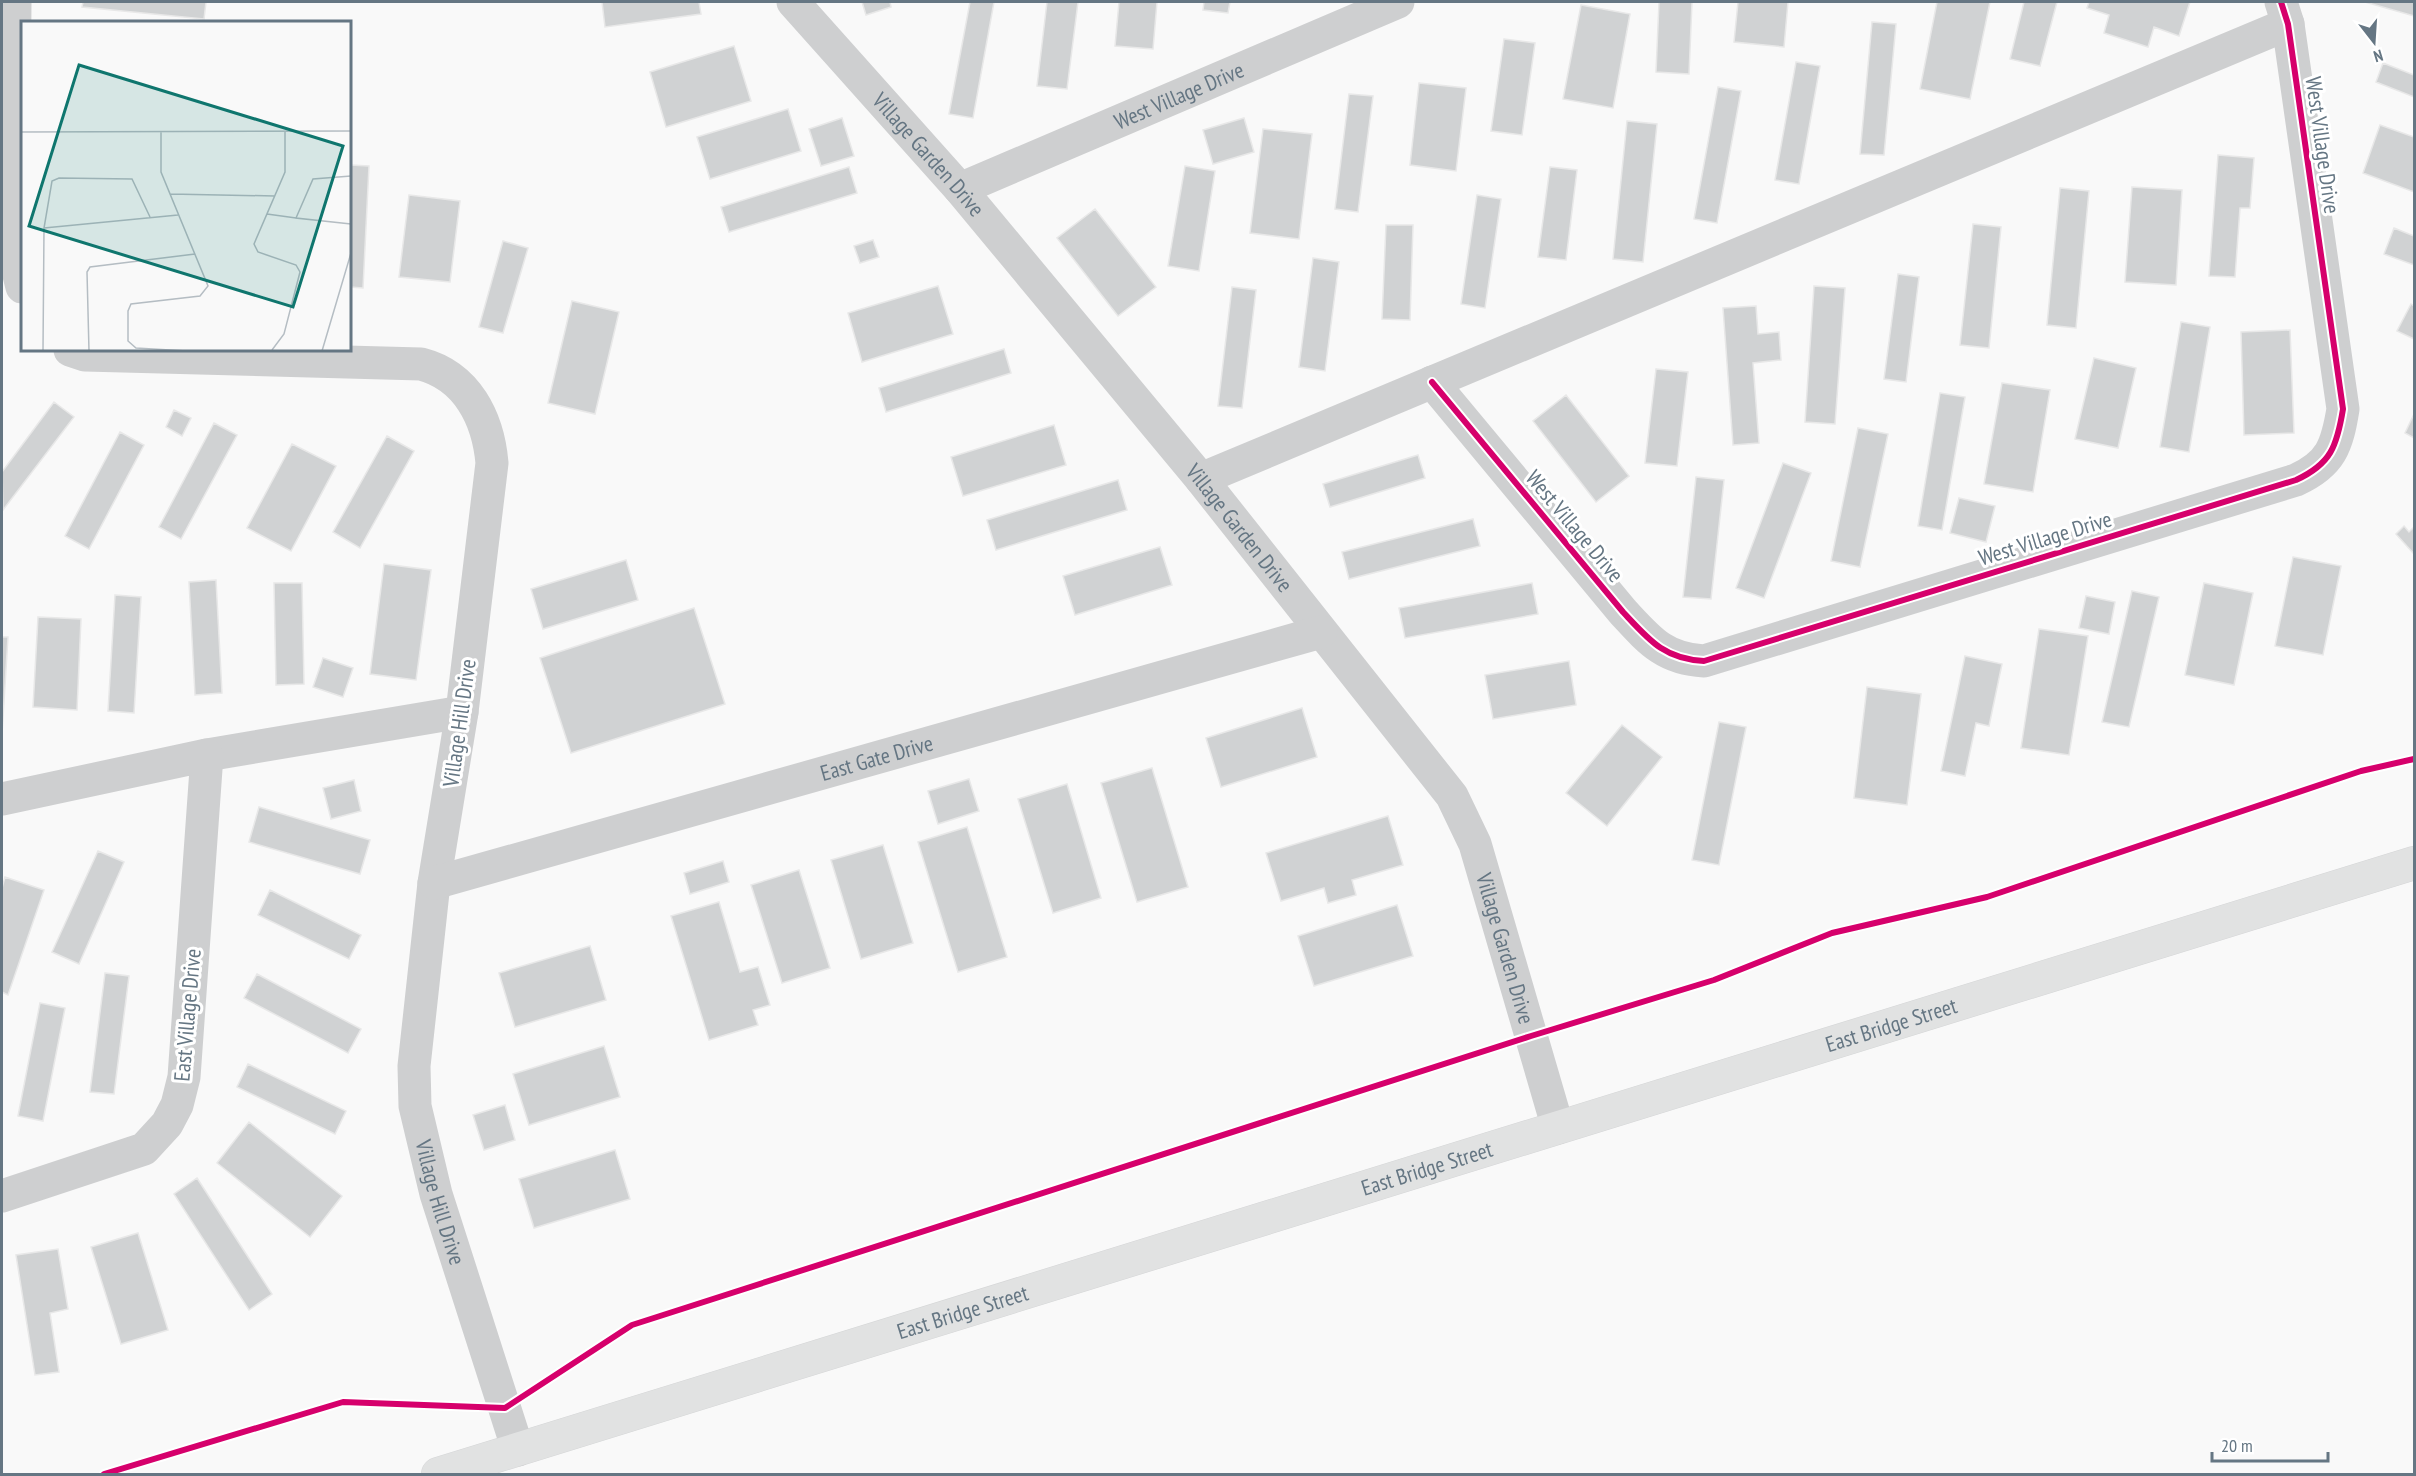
<svg xmlns="http://www.w3.org/2000/svg" width="2416" height="1476" viewBox="0 0 2416 1476" font-family="'PT Sans Narrow',sans-serif">
  <rect width="100%" height="100%" fill="#f9f9f9"/>
  <!-- building -->
  <path fill="#d0d2d3" stroke="#e8e8e8" stroke-width="1.5" d="M83 2H206L204 19 82 7Z
    M602 2H699L701 14 605 27Z
    M862 2H890L891 7 866 15Z
    M970 2H994L973 118 949 114Z
    M1047 2H1078L1067 89 1037 86Z
    M1119 2H1157L1153 49 1115 46Z
    M1204 2H1230L1228 13 1203 10Z
    M1659 2H1692L1689 74 1656 72Z
    M1738 2H1788L1784 47 1734 42Z
    M1937 2H1990L1970 99 1920 89Z
    M2024 2H2057L2040 66 2010 59Z
    M2089 2H2190L2179 36 2154 27 2148 47 2104 33 2109 15 2087 8Z
    M2365 2H2414V16Z
    M1581 5 1630 14 1613 108 1563 99Z
    M1872 22 1896 24 1884 155 1860 154Z
    M1504 39 1535 43 1522 135 1491 131Z
    M734 46 751 101 666 127 650 72Z
    M1796 62 1820 66 1799 184 1775 180Z
    M2383 63 2414 75V97L2376 82Z
    M1419 83 1466 88 1456 171 1410 165Z
    M1718 87 1741 91 1717 223 1694 219Z
    M1349 94 1373 96 1358 212 1335 209Z
    M788 109 801 151 710 179 697 137Z
    M842 118 854 156 821 166 809 129Z
    M1244 118 1254 152 1213 164 1203 130Z
    M1627 121 1657 124 1643 262 1613 259Z
    M2380 125 2414 137V192L2363 173Z
    M1263 129 1312 134 1299 239 1250 233Z
    M2218 155 2254 158 2250 208H2240L2235 277 2209 276Z
    M350 165 369 166 363 288 350 287Z
    M1185 166 1215 171 1199 271 1168 266Z
    M849 167 857 193 729 232 721 207Z
    M1550 167 1577 170 1566 260 1538 257Z
    M2132 187 2182 190 2176 285 2125 282Z
    M2060 188 2089 191 2076 328 2047 325Z
    M409 195 460 201 450 282 399 277Z
    M1477 195 1501 199 1485 308 1461 304Z
    M1095 209 1156 287 1118 316 1057 238Z
    M1973 224 2001 227 1989 348 1960 345Z
    M1386 225H1413L1410 320 1382 319Z
    M2394 228 2414 236V265L2384 254Z
    M873 240 879 257 860 263 854 246Z
    M503 241 528 248 503 333 479 327Z
    M1313 258 1339 262 1325 371 1299 367Z
    M1898 274 1919 277 1906 382 1884 379Z
    M938 286 953 334 862 362 848 313Z
    M1814 286 1845 288 1835 424 1805 422Z
    M1232 287 1256 290 1242 408 1218 406Z
    M572 301 619 312 595 414 548 403Z
    M2411 304 2414 306V339L2397 331Z
    M1756 306 1758 334 1779 332 1781 360 1753 363 1759 443 1733 445 1723 308Z
    M2181 322 2210 327 2189 452 2160 447Z
    M2290 330 2294 433 2244 435 2241 332Z
    M1004 349 1011 373 886 412 879 388Z
    M2094 358 2136 368 2118 448 2075 439Z
    M1656 369 1688 372 1677 466 1645 463Z
    M2002 383 2050 390 2033 492 1984 484Z
    M1940 393 1965 397 1942 530 1918 526Z
    M1566 395 1629 476 1596 502 1533 421Z
    M54 402 74 417 3 510 2 472Z
    M174 410 191 418 182 436 166 427Z
    M2414 414V438L2405 433Z
    M214 423 237 435 181 539 159 527Z
    M1054 425 1066 465 963 496 951 457Z
    M1858 428 1888 434 1860 567 1831 561Z
    M120 432 144 445 89 549 65 536Z
    M387 436 414 451 360 548 333 532Z
    M292 444 336 466 291 551 247 528Z
    M1418 455 1425 478 1330 507 1323 484Z
    M1783 463 1811 473 1764 598 1736 588Z
    M1696 477 1724 480 1711 599 1683 597Z
    M1118 480 1127 510 996 550 987 520Z
    M1959 498 1995 506 1986 542 1950 533Z
    M1473 519 1480 546 1349 579 1342 552Z
    M2404 526 2409 532 2414 527V554L2396 534Z
    M1160 547 1172 585 1075 615 1063 576Z
    M2293 557 2341 566 2323 655 2275 646Z
    M626 560 638 600 543 629 531 589Z
    M384 564 431 570 416 680 370 674Z
    M216 580 222 693 195 695 189 582Z
    M274 583H302L304 684 276 685Z
    M1532 583 1538 614 1405 638 1399 608Z
    M2204 583 2253 593 2234 685 2185 675Z
    M2132 591 2159 597 2129 727 2102 722Z
    M115 595 141 597 134 713 108 711Z
    M2086 596 2115 602 2109 634 2079 628Z
    M694 608 725 704 571 753 540 658Z
    M38 617 81 619 77 710 33 707Z
    M2039 629 2088 636 2069 755 2021 748Z
    M2 637H8L2 734Z
    M1965 656 2002 664 1989 726 1976 723 1965 776 1941 771Z
    M323 658 353 668 343 697 313 687Z
    M1569 661 1576 705 1493 719 1485 675Z
    M1867 687 1921 694 1907 805 1854 798Z
    M1302 708 1317 757 1221 787 1206 738Z
    M1719 722 1746 727 1719 865 1692 860Z
    M1622 725 1662 757 1607 826 1566 793Z
    M1152 768 1188 887 1137 902 1101 783Z
    M969 779 979 811 938 824 928 791Z
    M354 780 361 811 331 819 323 788Z
    M1067 784 1101 898 1053 913 1018 799Z
    M259 807 370 840 360 874 249 842Z
    M1388 816 1403 865 1352 880 1356 895 1328 903 1324 888 1281 901 1266 853Z
    M967 827 1007 957 958 972 918 842Z
    M883 845 913 943 861 959 831 860Z
    M98 851 124 862 79 964 52 952Z
    M723 861 729 882 690 894 684 873Z
    M799 870 830 968 782 983 751 885Z
    M5 877 44 890 8 995 2 992V888Z
    M270 890 361 935 349 959 258 915Z
    M719 902 740 972 758 967 770 1005 753 1010 758 1025 709 1040 671 916Z
    M1397 905 1413 956 1314 986 1298 936Z
    M590 946 606 1000 515 1027 499 973Z
    M105 973 129 976 114 1094 90 1092Z
    M257 974 361 1029 348 1053 244 998Z
    M40 1003 65 1008 43 1121 18 1116Z
    M604 1046 620 1097 529 1125 513 1074Z
    M248 1064 346 1111 335 1134 237 1087Z
    M505 1105 515 1140 484 1150 473 1115Z
    M249 1122 342 1196 310 1237 217 1163Z
    M615 1150 630 1199 534 1228 519 1179Z
    M197 1178 272 1294 249 1310 174 1194Z
    M138 1233 168 1330 121 1344 91 1247Z
    M58 1249 68 1309 50 1313 59 1372 35 1375 16 1255Z"/>
  <g fill="none" stroke-linecap="round" stroke-linejoin="round">
    <!-- secondary casing -->
    <g stroke="#d5d6d7" stroke-width="34">
      <g id="secondary">
        <path id="s5" d="M438 1474 2414 863"/>
      </g>
    </g>
    <!-- street -->
    <g stroke="#cecfd0" stroke-width="33">
      <path d="M15 2 13 251 22 287"/>
      <path id="s1" d="M793 2 960 189 1201 479 1452 796 1475 844 1558 1128"/>
      <path id="s2" d="M960 189 1398 2"/>
      <path id="s3" d="M70 350 85 355 421 364C467 376 488 418 492 463L462 712 434 883 414 1066 415 1106 436 1194 518 1450"/>
      <path d="M1432 382 1623 612C1649 640 1664 659 1704 661L2296 480C2331 464 2337 446 2343 409L2288 24 2281 2"/>
      <path d="M1201 479 2288 24"/>
      <path d="M207 755 462 712"/>
      <path d="M2 799 207 755 184 1077 177 1105 167 1124 144 1149 2 1196"/>
      <path id="s4" d="M434 883 1321 632"/>
    </g>
    <!-- secondary -->
    <use href="#secondary" stroke="#e1e2e2" stroke-width="33"/>
    <!-- cycleway casing -->
    <g stroke="#fff" stroke-width="10">
      <path id="cycleway" d="M1432 382 1623 612C1649 640 1664 659 1704 661L2296 480C2331 464 2337 446 2343 409L2288 24 2281 2
        M104 1474 343 1402 505 1408 632 1325 1531 1036 1714 980 1832 933 1987 897 2361 771 2414 759"/>
    </g>
    <!-- cycleway -->
    <use href="#cycleway" stroke="#d6006c" stroke-width="6"/>
  </g>
  <g text-anchor="middle" dominant-baseline="central" stroke-width="6" stroke-linejoin="round" paint-order="stroke">
    <!-- street labels -->
    <g font-size="22" fill="#657683" stroke="#fff">
      <text stroke="none"><textPath href="#s2" startOffset="238">West Village Drive</textPath></text>
      <text transform="translate(2323 145) rotate(82)">West Village Drive</text>
      <text stroke="none"><textPath href="#s1" startOffset="204">Village Garden Drive</textPath></text>
      <text transform="translate(1575 526) rotate(50)">West Village Drive</text>
      <text stroke="none"><textPath href="#s1" startOffset="690">Village Garden Drive</textPath></text>
      <text transform="translate(2045 538) rotate(-17)">West Village Drive</text>
      <text transform="translate(459 723) rotate(-82)">Village Hill Drive</text>
      <text stroke="none"><textPath href="#s4" startOffset="460">East Gate Drive</textPath></text>
      <text stroke="none"><textPath href="#s1" startOffset="1194">Village Garden Drive</textPath></text>
      <text transform="translate(187 1015) rotate(-85)">East Village Drive</text>
      <text stroke="none"><textPath href="#s5" startOffset="1521">East Bridge Street</textPath></text>
      <text stroke="none"><textPath href="#s5" startOffset="1035">East Bridge Street</textPath></text>
      <text stroke="none"><textPath href="#s3" startOffset="1230">Village Hill Drive</textPath></text>
      <text stroke="none"><textPath href="#s5" startOffset="549">East Bridge Street</textPath></text>
    </g>
  </g>
  <!-- overview -->
  <g transform="translate(21 21)">
    <rect width="330" height="330" fill="#f9f9f9"/>
    <path fill="none" stroke="#b5bdc3" stroke-width="1.5" d="M0 111 330 110M140 111V151L187 265 179 275 110 283 107 290V320L115 327 166 330M330 155 292 158 275 197 330 203M149 173 254 175M246 193 275 197M23 207 157 194M251 329 263 313 279 251 275 244 237 231 233 223 264 151V110M22 330 23 207 31 160 38 157 111 158 129 196M68 330 66 251 69 246 174 233M301 330 330 232"/>
    <path fill="#0f766e" fill-opacity="0.15" stroke="#0f766e" stroke-width="3" d="M58 44 322 125 272 286 8 205Z"/>
    <rect width="330" height="330" fill="none" stroke="#657683" stroke-width="3"/>
  </g>
  <!-- border -->
  <rect width="2416" height="1476" fill="none" stroke="#657683" stroke-width="6"/>
  <!-- north arrow -->
  <g transform="translate(2374 42) rotate(163)" stroke="#ffffff" stroke-width="4.5" paint-order="stroke">
  <path d="M0-4.5L10 22L0 15L-10 22Z" fill="#657683"/>
  <text y="-9" font-size="16" font-weight="bold" text-anchor="middle" fill="#657683">N</text>
  </g>
  <!-- scale -->
  <path d="M2212 1452v9h116v-9" fill="none" stroke="#657683" stroke-width="3"/>
  <text x="2221" y="1452" font-size="18" fill="#657683" stroke="#ffffff" stroke-width="4.5" paint-order="stroke">20 m</text>
</svg>
